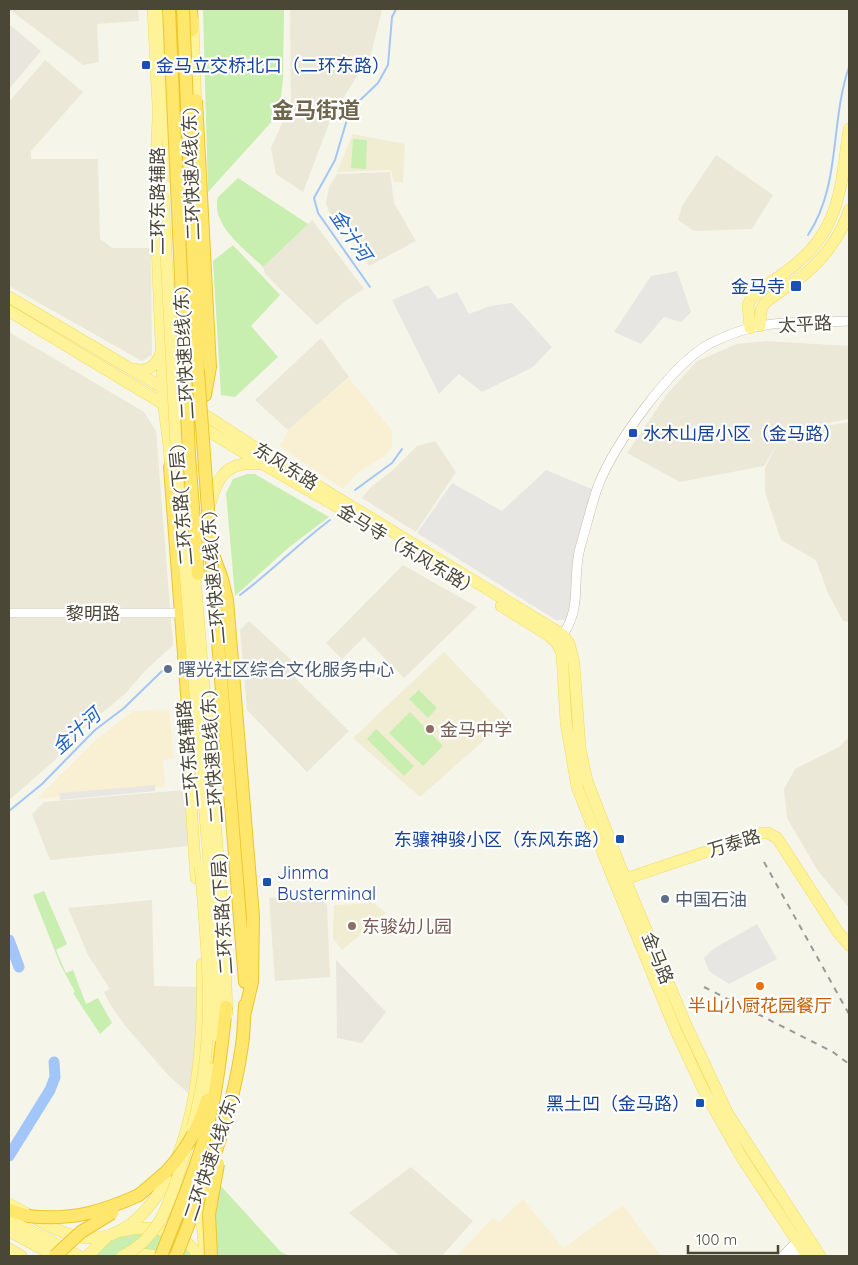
<svg xmlns="http://www.w3.org/2000/svg" width="858" height="1265" viewBox="0 0 858 1265" font-family="Quicksand,'Noto Sans SC',sans-serif">
  <rect width="100%" height="100%" fill="#f6f5ea"/>
  <!-- residential -->
  <path fill="#ebe8d8" d="M9 9H138L139 21 97 24 99 62 83 65Z
    M290 9 382 10 371 54 332 116 303 192 276 174 271 148 291 103Z
    M45 60 83 92 31 151V159H98L100 239 112 248H151L152 355 142 361 9 286V102Z
    M716 155 773 195 752 229 694 231 678 220 682 206Z
    M390 172 394 203 416 241 369 266 342 216 332 219 326 203 329 187 337 174Z
    M312 220 364 289 348 299 317 325 265 274 263 267Z
    M9 332 144 412 156 431 173 645 145 671 125 694 79 732 55 760 9 800Z
    M321 338 349 377 288 430 255 400Z
    M767 341 849 346V419L795 429 781 439 799 430 849 422V622L843 621 828 593 816 560 781 540 765 492V468L779 440 764 466 680 482 627 453 667 394 697 361 737 344Z
    M435 441 456 472 416 532 362 498 370 488 393 470 417 446Z
    M403 565 477 607 404 678 364 637 342 659 326 643Z
    M249 621 298 666 292 675 349 731 307 772 247 710 240 630Z
    M849 737V908L818 871 787 818 784 789 795 769 839 747Z
    M184 790 189 846 50 860 32 814 44 802Z
    M316 895 327 905 330 977 275 981 269 898Z
    M152 900 154 986 200 987 195 1061 188 1093 169 1076 127 1028 111 1006 104 992 110 989 88 955 68 908Z
    M411 1167 473 1221 442 1256H400L349 1213Z"/>
  <!-- commercial -->
  <path fill="#f9f0d4" d="M349 378 392 430V446L384 457 359 471 343 489 279 446 290 428Z
    M169 710 174 758 163 760 165 787 37 799 93 742 133 711Z
    M523 1199 563 1248 623 1205 661 1256H457L492 1218 499 1222Z"/>
  <!-- industrial -->
  <path fill="#e9e6de" d="M9 24 41 51 9 89Z
    M336 960 386 1012 362 1043 337 1038Z"/>
  <!-- education -->
  <path fill="#f0edd3" d="M353 134 405 144 403 182H394L391 170 337 172Z
    M444 652 508 719 420 797 353 738Z
    M374 903 386 913 342 950 333 938 334 905Z"/>
  <!-- green -->
  <path fill="#c8eeb0" d="M203 9H284L283 77 280 107 276 117 208 192Z
    M353 139 367 140 366 169 351 168Z
    M238 178 308 224 263 267C246 250 210 225 218 197Z
    M233 245 280 295 251 326 278 357 235 397 221 395 213 261Z
    M247 474H255L265 480 329 517 288 548 235 596 226 493 233 479Z
    M419 690 437 708 428 718 409 699Z
    M410 712 443 746 423 766 389 733Z
    M376 729 414 766 404 776 367 739Z
    M44 891 67 944 56 950 66 973 73 970 86 1004 98 998 112 1023 100 1034 73 993 75 992 60 964 33 895Z
    M219 1184 281 1252 289 1256H208Z
    M144 1231 174 1239 194 1256H91L115 1237Z"/>
  <!-- parking -->
  <path fill="#e8e6e2" d="M677 271 691 312 681 322 664 317 641 344 614 332 651 276Z
    M428 285 438 299 457 292 469 314 490 306 512 303 552 347 533 367 482 392 459 374 439 394 392 300Z
    M546 470 594 490 574 554 572 576 574 594 569 613 564 620H556L417 533 452 483 502 511Z
    M155 785V791L60 800 59 793Z
    M757 924 777 959 729 984 709 971 704 958 713 949Z"/>
  <g fill="none" stroke-linecap="round" stroke-linejoin="round">
    <!-- stream -->
    <path stroke="#a2c6f7" stroke-width="2" d="M808 235C841 186 830 122 849 67
      M370 287 318 213 314 198 335 160 348 116 355 105 378 83 388 65 392 17 396 9
      M355 490 392 463 402 449
      M240 595C271 572 298 544 330 520
      M9 811 42 784 95 730 124 708 162 671"/>
    <!-- river -->
    <path stroke="#a2c6f7" stroke-width="11" d="M9 940 19 967
      M9 1156 50 1090 55 1077 54 1062"/>
    <!-- minor casing -->
    <g stroke="#c3bfab" stroke-width="10">
      <path id="minor" d="M9 613H176
        M560 639C584 607 571 582 580 548 586 528 591 506 598 486 614 445 670 366 709 344 721 338 738 331 751 328 782 320 817 323 849 321
        M783 1256 800 1238
        M793 1256 804 1244"/>
    </g>
    <!-- major casing -->
    <g stroke="#efdc5f" stroke-width="12">
      <path id="major" d="M153 9 159 125
        M162 9 170 176
        M193 20 196 109
        M158 119C153 211 160 302 163 394 164 421 172 448 170 474
        M9 297 163 388 267 455 563 635 569 643 574 663 580 748 587 781 625 879 686 1025 728 1114 820 1256
        M9 311 263 464 350 514
        M760 326 761 310 764 304C777 292 792 285 805 274 825 257 842 234 849 210
        M750 328 748 305 752 297C766 284 784 275 798 262 842 225 841 181 849 129
        M134 369C148 373 157 365 161 352
        M209 508C216 479 226 460 259 464
        M501 606 548 635 557 643 562 654 566 723 577 787 611 873 676 1031 703 1089 742 1158 807 1256
        M186 727 196 878
        M625 879 762 833H768L777 838 838 932 849 945
        M205 1068 217 1037
        M9 1204C33 1216 61 1237 89 1238 110 1239 127 1229 142 1214 198 1156 204 1041 202 964
        M9 1220 79 1256
        M9 1231 55 1256
        M123 1231C152 1223 181 1231 199 1256
        M9 1249 21 1256
        M87 1256 106 1238
        M123 1256 142 1254 157 1256
        M205 1256 202 1221 209 1185"/>
    </g>
    <!-- highway casing -->
    <g stroke="#ecc62e" stroke-width="14">
      <path id="highway" d="M191 9 192 30
        M205 395 210 367
        M170 467 189 721 198 760
        M212 552 222 579 227 600 253 917 252 982 245 1012
        M213 578 245 982
        M243 1037 245 1005
        M139 1195 166 1172
        M9 1210 28 1216"/>
    </g>
    <!-- minor -->
    <use href="#minor" stroke="#fff" stroke-width="9"/>
    <!-- major -->
    <use href="#major" stroke="#fff39a" stroke-width="11"/>
    <!-- highway -->
    <use href="#highway" stroke="#ffe66c" stroke-width="12"/>
    <!-- rail -->
    <path stroke="#999" stroke-width="2" stroke-dasharray="6 6" stroke-linecap="butt" d="M764 862 849 1014
      M704 987 833 1052 849 1064"/>
    <!-- major-bridge casing -->
    <g stroke="#efdc5f" stroke-width="12" stroke-linecap="butt">
      <path id="major-bridge" d="M163 194 178 485 217 961 219 998 217 1036
        M194 565 224 930 227 1015
        M205 1107 213 1069
        M192 1128C217 1041 208 954 200 866
        M122 1256C164 1237 173 1190 186 1150"/>
    </g>
    <!-- highway-bridge casing -->
    <g stroke="#ecc62e" stroke-width="14" stroke-linecap="butt">
      <path id="highway-bridge" d="M169 9 189 455 198 574
        M183 9 198 372 213 578
        M196 100 210 367
        M166 1172C185 1152 199 1127 207 1100
        M28 1216C70 1221 102 1212 139 1195
        M55 1256 81 1232 112 1213
        M161 1256C179 1209 200 1162 211 1112 219 1077 222 1042 226 1007
        M176 1256C204 1185 234 1114 243 1037
        M211 1256 209 1214 218 1164"/>
    </g>
    <!-- major-bridge -->
    <use href="#major-bridge" stroke="#fff39a" stroke-width="11"/>
    <!-- highway-bridge -->
    <use href="#highway-bridge" stroke="#ffe66c" stroke-width="12"/>
  </g>
  <!-- markers -->
  <g fill="#1a4fb4" stroke="#fff" stroke-width="2">
    <rect x="141" y="60" width="10" height="10" rx="2.5"/>
    <rect x="790" y="280" width="12" height="12" rx="2.5"/>
    <rect x="628" y="428" width="10" height="10" rx="2.5"/>
    <rect x="615" y="834" width="10" height="10" rx="2.5"/>
    <rect x="262" y="877" width="10" height="10" rx="2.5"/>
    <rect x="695" y="1098" width="10" height="10" rx="2.5"/>
  </g>
  <g fill="#5c6f8a" stroke="#fff" stroke-width="2">
    <circle cx="168" cy="669" r="5"/>
    <circle cx="665" cy="899" r="5"/>
  </g>
  <g fill="#8d6e63" stroke="#fff" stroke-width="2">
    <circle cx="430" cy="729" r="5"/>
    <circle cx="352" cy="926" r="5"/>
  </g>
  <circle fill="#e8710a" stroke="#fff" stroke-width="2" cx="760" cy="986" r="5"/>
  <g text-anchor="middle" dominant-baseline="central" stroke-width="4.5" stroke-linejoin="round" paint-order="stroke">
    <!-- transit labels -->
    <g font-size="18" fill="#164399" stroke="#fff" text-anchor="start">
      <text x="156" y="65">金马立交桥北口（二环东路）</text>
      <text x="785" y="286" text-anchor="end">金马寺</text>
      <text x="643" y="433">水木山居小区（金马路）</text>
      <text x="610" y="839" text-anchor="end">东骧神骏小区（东风东路）</text>
      <text x="277" y="872">Jinma<tspan x="277" dy="21">Busterminal</tspan></text>
      <text x="690" y="1103" text-anchor="end">黑土凹（金马路）</text>
    </g>
    <!-- street labels -->
    <g font-size="18" fill="#4b4737" stroke="#fff">
      <text transform="translate(191 174) rotate(-92)">二环快速A线(东)</text>
      <text transform="translate(157 201) rotate(-90)">二环东路辅路</text>
      <text transform="translate(805 324) rotate(-3)">太平路</text>
      <text transform="translate(184 353) rotate(-93)">二环快速B线(东)</text>
      <text transform="translate(286 466) rotate(32)">东风东路</text>
      <text transform="translate(181 505) rotate(-95)">二环东路(下层)</text>
      <text transform="translate(409 550) rotate(31)">金马寺（东风东路）</text>
      <text transform="translate(213 578) rotate(-95)">二环快速A线(东)</text>
      <text x="93" y="613">黎明路</text>
      <text transform="translate(188 754) rotate(-95)">二环东路辅路</text>
      <text transform="translate(212 757) rotate(-94)">二环快速B线(东)</text>
      <text transform="translate(734 843) rotate(-17)">万泰路</text>
      <text transform="translate(222 914) rotate(-94)">二环东路(下层)</text>
      <text transform="translate(658 958) rotate(68)">金马路</text>
      <text transform="translate(211 1157) rotate(-71)">二环快速A线(东)</text>
    </g>
    <!-- service labels -->
    <g font-size="18" fill="#4e5e75" stroke="#fff" text-anchor="start">
      <text x="178" y="669">曙光社区综合文化服务中心</text>
      <text x="675" y="899">中国石油</text>
    </g>
    <!-- education labels -->
    <g font-size="18" fill="#785e54" stroke="#fff" text-anchor="start">
      <text x="440" y="729">金马中学</text>
      <text x="362" y="926">东骏幼儿园</text>
    </g>
    <!-- food labels -->
    <g font-size="18" fill="#c56008" stroke="#fff">
      <text x="760" y="1005">半山小厨花园餐厅</text>
    </g>
    <!-- water labels -->
    <g font-size="19" font-style="italic" fill="#2466c3" stroke="#fff">
      <text transform="translate(351 235) rotate(56)">金汁河</text>
      <text transform="translate(76 731) rotate(-42)">金汁河</text>
    </g>
    <!-- district labels -->
    <g font-size="22" font-weight="bold" fill="#6f674d" stroke="#fff">
      <text x="316" y="110">金马街道</text>
    </g>
  </g>
  <!-- border -->
  <rect width="858" height="1265" fill="none" stroke="#4b4737" stroke-width="20"/>
  <!-- scale -->
  <path d="M688 1245v8h90v-8" fill="none" stroke="#4b4737" stroke-width="2.5"/>
  <text x="696" y="1245" font-size="15" fill="#4b4737" stroke="#ffffff" stroke-width="4" paint-order="stroke">100 m</text>
</svg>
